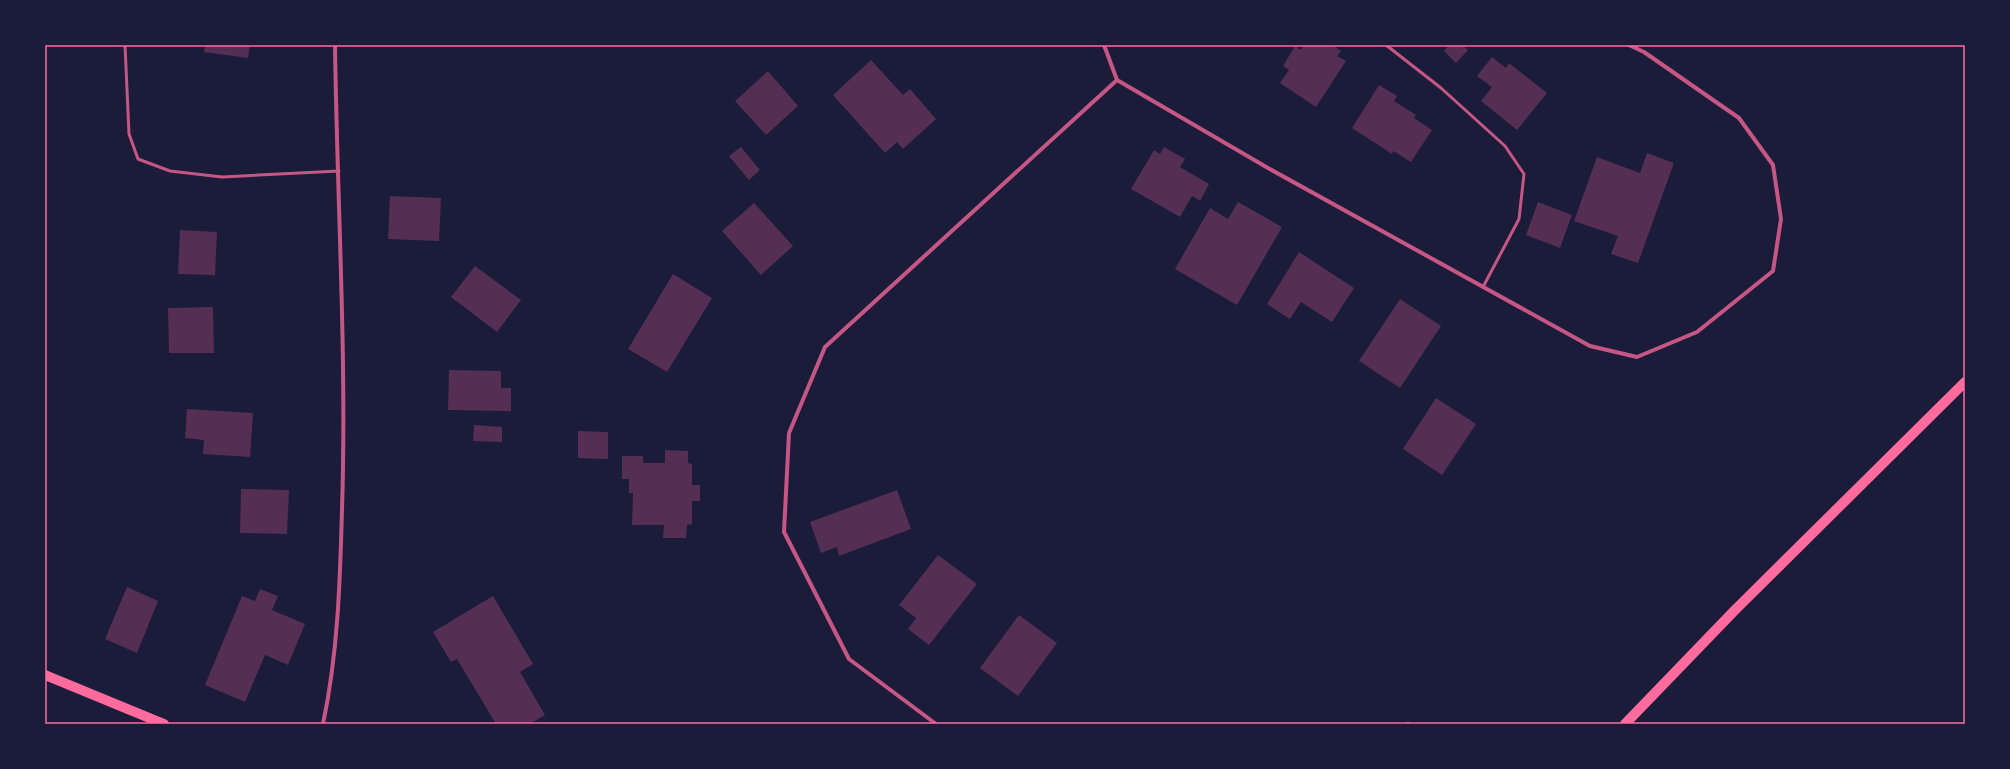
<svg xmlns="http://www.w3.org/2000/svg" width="2010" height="769" viewBox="0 0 2010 769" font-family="'Asap Condensed',sans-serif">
  <rect width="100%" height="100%" fill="#1b1b3a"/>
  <!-- building -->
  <path fill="#542f53" d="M205 45H250L248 58 204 52Z
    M1304 45H1332L1341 51 1337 56 1346 61 1316 107 1280 83 1289 70 1283 66 1295 46 1301 50Z
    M1449 45H1462L1468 50 1456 63 1444 51Z
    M1492 57 1506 68 1509 63 1547 93 1517 130 1481 101 1492 87 1477 76Z
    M871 60 903 95 910 89 936 119 903 149 897 142 885 153 833 95Z
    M768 71 798 106 766 135 735 101Z
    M1379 85 1397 96 1394 101 1416 115 1414 118 1432 130 1411 162 1393 151 1392 154 1352 128Z
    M741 147 760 170 749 180 729 156Z
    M1164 147 1185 159 1180 167 1209 184 1200 201 1192 196 1180 217 1131 189 1154 150 1160 154Z
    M1647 153 1674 163 1638 263 1611 254 1618 236 1574 221 1597 157 1640 173Z
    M390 196 441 198 439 241 388 239Z
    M1238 202 1282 227 1237 305 1175 269 1210 208 1228 219Z
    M1538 202 1572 215 1560 248 1526 235Z
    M754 203 793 246 761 275 722 231Z
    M180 230 217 232 215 275 178 274Z
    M1299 252 1354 288 1332 322 1301 302 1290 319 1267 304Z
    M475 266 521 300 497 332 451 297Z
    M673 274 712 298 667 372 628 349Z
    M1400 299 1441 326 1400 388 1359 361Z
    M213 307 214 353H169L168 308Z
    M449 370 501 371V388H511V411L448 410Z
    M1436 398 1476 424 1442 475 1403 449Z
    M187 409 253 413 250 457 203 454 204 440 185 438Z
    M474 425 502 427V442L473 441Z
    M578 431 608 432V459L578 458Z
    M665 450 688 451V463L692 464V485H700V501H692V524L687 525 686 538H663L664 525H632L633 493H629V479H622V456H643V463H665Z
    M241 489 289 490 287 534 240 533Z
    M897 490 911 529 839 556 837 547 821 553 810 522Z
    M938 555 977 584 929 645 908 629 916 618 899 605Z
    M127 587 158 601 137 653 105 639Z
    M260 589 278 596 272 610 305 624 288 665 265 655 245 702 205 685 242 596 255 601Z
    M493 596 533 664 520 672 545 715 530 724H496L457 659 451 662 433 632Z
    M1019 615 1057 643 1018 696 980 668Z"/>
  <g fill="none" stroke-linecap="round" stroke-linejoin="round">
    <!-- service -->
    <path stroke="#c65784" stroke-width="3" d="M125 45 129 134 138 159 170 171 222 177 339 171
      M1386 45 1441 88 1505 146 1524 174 1519 219 1483 287"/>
    <!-- minor -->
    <path stroke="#c65784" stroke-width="4" d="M1117 80 1268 168 1590 346 1637 357 1697 332 1773 271 1781 219 1773 165 1739 118 1644 52 1629 45
      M323 724C338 653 340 582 342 510 347 355 337 200 335 45
      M936 724 849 659 784 532 789 433 825 347 1117 80 1104 45
      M1407 724H1409"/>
    <!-- primary -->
    <path stroke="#ff6b9d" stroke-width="10" d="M45 675 164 724
      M1625 724 1735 610 1965 382"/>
  </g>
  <!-- border -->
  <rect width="2010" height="769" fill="none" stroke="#1b1b3a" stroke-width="92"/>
  <rect x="46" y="46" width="1918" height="677" fill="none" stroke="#ff6b9d" stroke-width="1.5"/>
</svg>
